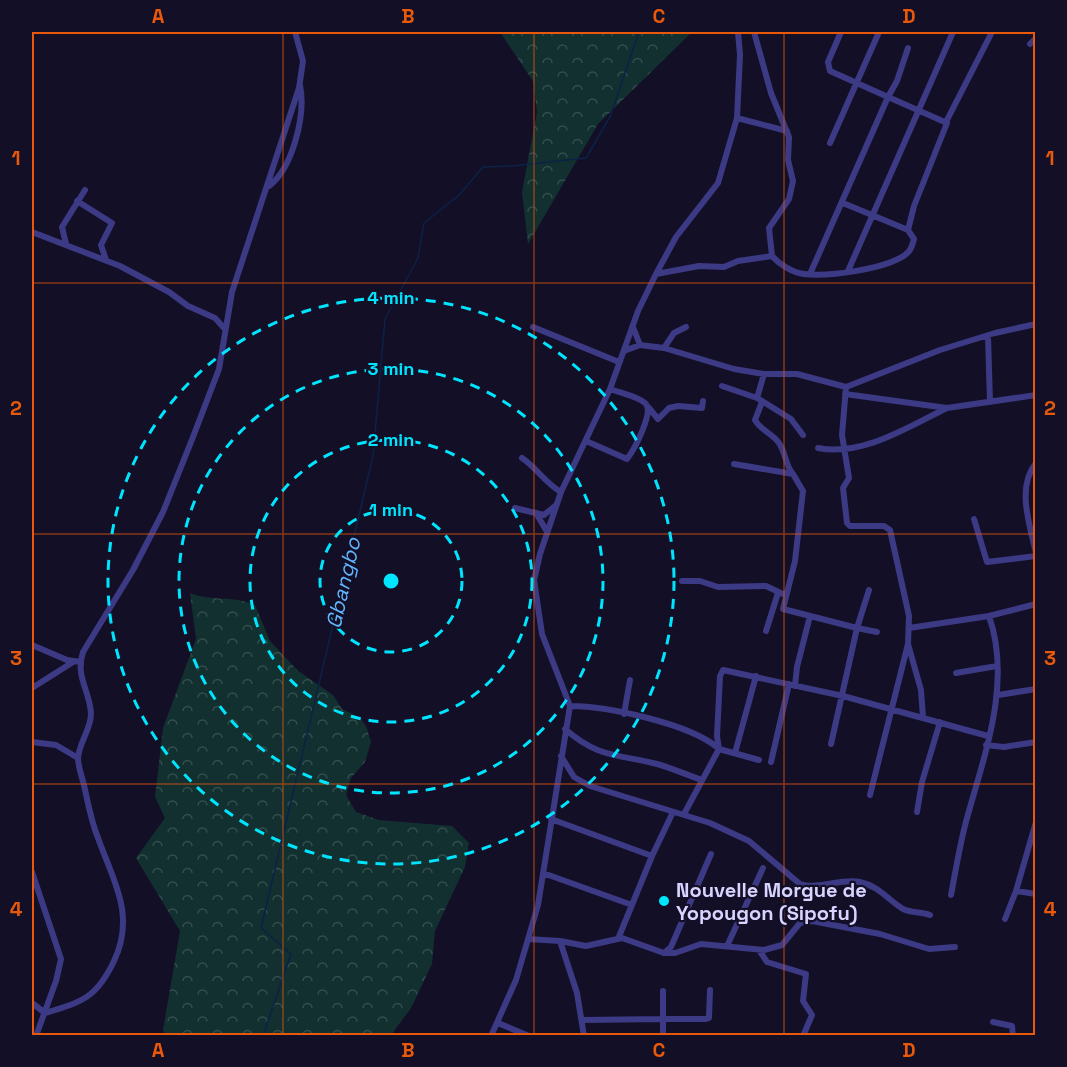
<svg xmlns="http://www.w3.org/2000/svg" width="1067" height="1067" viewBox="0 0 1067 1067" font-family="'Space Grotesk',sans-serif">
  <defs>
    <pattern id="forest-crowns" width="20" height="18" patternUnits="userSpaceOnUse" patternTransform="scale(1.5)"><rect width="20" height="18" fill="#12302f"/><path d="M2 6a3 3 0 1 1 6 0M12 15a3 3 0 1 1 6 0" fill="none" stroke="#344d4e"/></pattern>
  </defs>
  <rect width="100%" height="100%" fill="#130f26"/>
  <!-- forest -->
  <path fill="url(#forest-crowns)" d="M500 32H692L598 124 528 244 522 192 537 112 533 81Z
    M190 593C212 602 234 595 255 605L270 641 297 670 333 695 342 709 359 717 366 726 371 742 365 762 351 778 346 795 356 812 379 820 452 826 469 843 465 867 435 931 432 964 411 1008 391 1035 166 1036 163 1030 180 931 136 858 165 818 155 797 163 728 196 639Z"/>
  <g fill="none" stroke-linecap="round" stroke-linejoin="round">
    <!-- stream -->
    <path stroke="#0c2248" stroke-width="1.5" d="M263 1036 291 954 261 928 373 456 385 319 418 258 424 223 459 195 483 167 512 166 586 158 610 117 639 32"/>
    <!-- minor -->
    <path stroke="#3d3a85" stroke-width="6" d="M754 32 771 93 789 137 788 160 793 181 789 199 769 228 772 256C779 264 793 273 804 274 829 277 885 269 905 255 911 251 912 246 914 239L908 230 843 203
      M841 32 828 62 830 71 888 97 897 81 908 48
      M1030 44 1036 38
      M737 118 787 131
      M946 122 992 32
      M830 143 879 32
      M269 186C293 168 306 114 300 85
      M77 201 112 223 101 245 106 260
      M32 232 120 266 169 292 188 306 215 318 224 328
      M66 244 62 227 85 190
      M848 271 953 32
      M656 274 699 266 724 267 738 261 772 256
      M810 274 888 97 947 123 914 206 908 230
      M533 327 619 362
      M633 327 640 345
      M988 336 990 402
      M664 348 674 333 686 327
      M624 351 640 345 664 348 734 369 764 374H797L846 387 940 350 995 333 1036 324
      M722 386 757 398 791 419 803 435
      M846 387 842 435 849 478 843 488 847 523 850 526H884L890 530 909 616 908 644 921 690 923 717
      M845 394 947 408 1036 395
      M757 398 764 374
      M762 402 755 420C760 430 772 433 779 443 786 453 785 465 793 474
      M649 408 658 419 669 408 678 406 702 408 703 401
      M586 441 627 459C634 450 655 411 645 403 637 396 620 393 610 389
      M818 448C862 457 908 427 947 408
      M522 458C537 468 545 483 561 492
      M1036 463C1016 487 1030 526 1036 553
      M734 464 793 474 803 491 795 561 783 609 857 628 831 744
      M515 508 544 515 555 506
      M536 513 546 530
      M974 519 987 562 1036 556
      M682 581H700L718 587 766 586 785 595
      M869 590 857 628 877 632
      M989 616 1036 604
      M909 628 989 616C1012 682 985 753 967 818 960 843 956 869 951 895
      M766 631 778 593
      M32 645 67 660 80 662
      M956 673 997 666
      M795 686 797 667 810 616
      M32 688 73 662
      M998 695 1036 689
      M570 706C608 706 690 724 718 748
      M624 714 630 680
      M565 729C598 758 617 754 657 764 672 768 687 775 702 780
      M32 742 56 745 78 758
      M986 745 1004 747 1036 742
      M719 749 717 736 720 676 723 670 843 696 988 736
      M735 753 756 676
      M561 756 574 777 590 786 710 823 749 841 800 884C819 890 840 878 860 882 879 886 888 900 903 909 912 913 921 912 930 915
      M771 762 789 684
      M870 795 908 644
      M917 812 922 782 940 722
      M684 814 719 749 759 760
      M551 819 652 856
      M1036 822 1016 891 1036 894
      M32 872 61 959 56 981 36 1036
      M543 873 632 905
      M1005 919 1016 891
      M528 939 560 941 577 993 584 1036
      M618 939 652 856 673 812
      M560 941 586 946 622 938 664 953H675L701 944 764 950 782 945 800 923 812 921 880 934 929 949 955 947
      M727 946 763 868
      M759 950 767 962 806 974 803 1001 812 1015 803 1036
      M664 953 671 947 711 854
      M663 991V1019H705L709 1018 710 990
      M32 1003 45 1013C83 1002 97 997 114 961 136 915 113 880 98 838 91 821 88 803 84 785 82 777 78 766 78 758 79 743 91 729 91 714 90 690 75 678 83 652L133 570 163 512 193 437 219 369 232 292 299 88 303 61 295 32
      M582 1020 663 1019V1036
      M993 1022 1012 1026 1013 1036
      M498 1023 529 1036
      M491 1036 516 980 538 905 570 706 542 634 534 580 540 554 561 492 610 389 638 311 656 274 676 237 718 183 737 118 740 55 738 32"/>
  </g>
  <!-- grid -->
  <path fill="none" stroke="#e8590c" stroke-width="1.5" stroke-opacity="0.55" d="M283 32V1036M534 32V1036M784 32V1036M32 283H1036M32 534H1036M32 784H1036"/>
  <!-- distance rings -->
  <g fill="none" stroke="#00e5ff" stroke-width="3" stroke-dasharray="10 8">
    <circle cx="391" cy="581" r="71"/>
    <circle cx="391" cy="581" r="141"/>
    <circle cx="391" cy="581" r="212"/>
    <circle cx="391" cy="581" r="283"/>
  </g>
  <!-- markers -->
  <circle fill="#00e5ff" stroke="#130f26" stroke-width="2" cx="664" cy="901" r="6"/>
  <g text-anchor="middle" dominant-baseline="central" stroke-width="4.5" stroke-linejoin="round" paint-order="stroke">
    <!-- poi labels -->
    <g font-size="20" font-weight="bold" fill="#d9d4ff" stroke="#130f26" text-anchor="start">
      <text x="676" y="890">Nouvelle Morgue de<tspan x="676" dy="23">Yopougon (Sipofu)</tspan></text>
    </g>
    <!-- water labels -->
    <g font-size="21" font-style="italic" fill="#62b6ff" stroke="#130f26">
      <text transform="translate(343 583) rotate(-77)">Gbangbo</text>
    </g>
  </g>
  <circle cx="391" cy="581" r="9" fill="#00e5ff" stroke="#130f26" stroke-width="3"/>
  <g font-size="18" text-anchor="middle" font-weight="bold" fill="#00e5ff" stroke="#130f26" stroke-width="4.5" stroke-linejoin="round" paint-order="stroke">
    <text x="391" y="304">4 min</text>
    <text x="391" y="375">3 min</text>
    <text x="391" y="446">2 min</text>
    <text x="391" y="516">1 min</text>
  </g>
  <!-- border -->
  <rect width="1067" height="1067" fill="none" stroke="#130f26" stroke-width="66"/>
  <rect x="33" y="33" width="1001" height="1001" fill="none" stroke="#e8590c" stroke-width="2"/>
  <g font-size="20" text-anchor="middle" font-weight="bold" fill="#e8590c">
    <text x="158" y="23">A</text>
    <text x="408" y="23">B</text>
    <text x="659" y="23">C</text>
    <text x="909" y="23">D</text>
    <text x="16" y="165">1</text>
    <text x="1050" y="165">1</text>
    <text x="16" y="415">2</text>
    <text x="1050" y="415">2</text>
    <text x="16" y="665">3</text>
    <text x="1050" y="665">3</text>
    <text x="16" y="916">4</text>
    <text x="1050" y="916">4</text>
    <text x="158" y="1057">A</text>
    <text x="408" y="1057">B</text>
    <text x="659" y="1057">C</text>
    <text x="909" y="1057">D</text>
  </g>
</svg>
